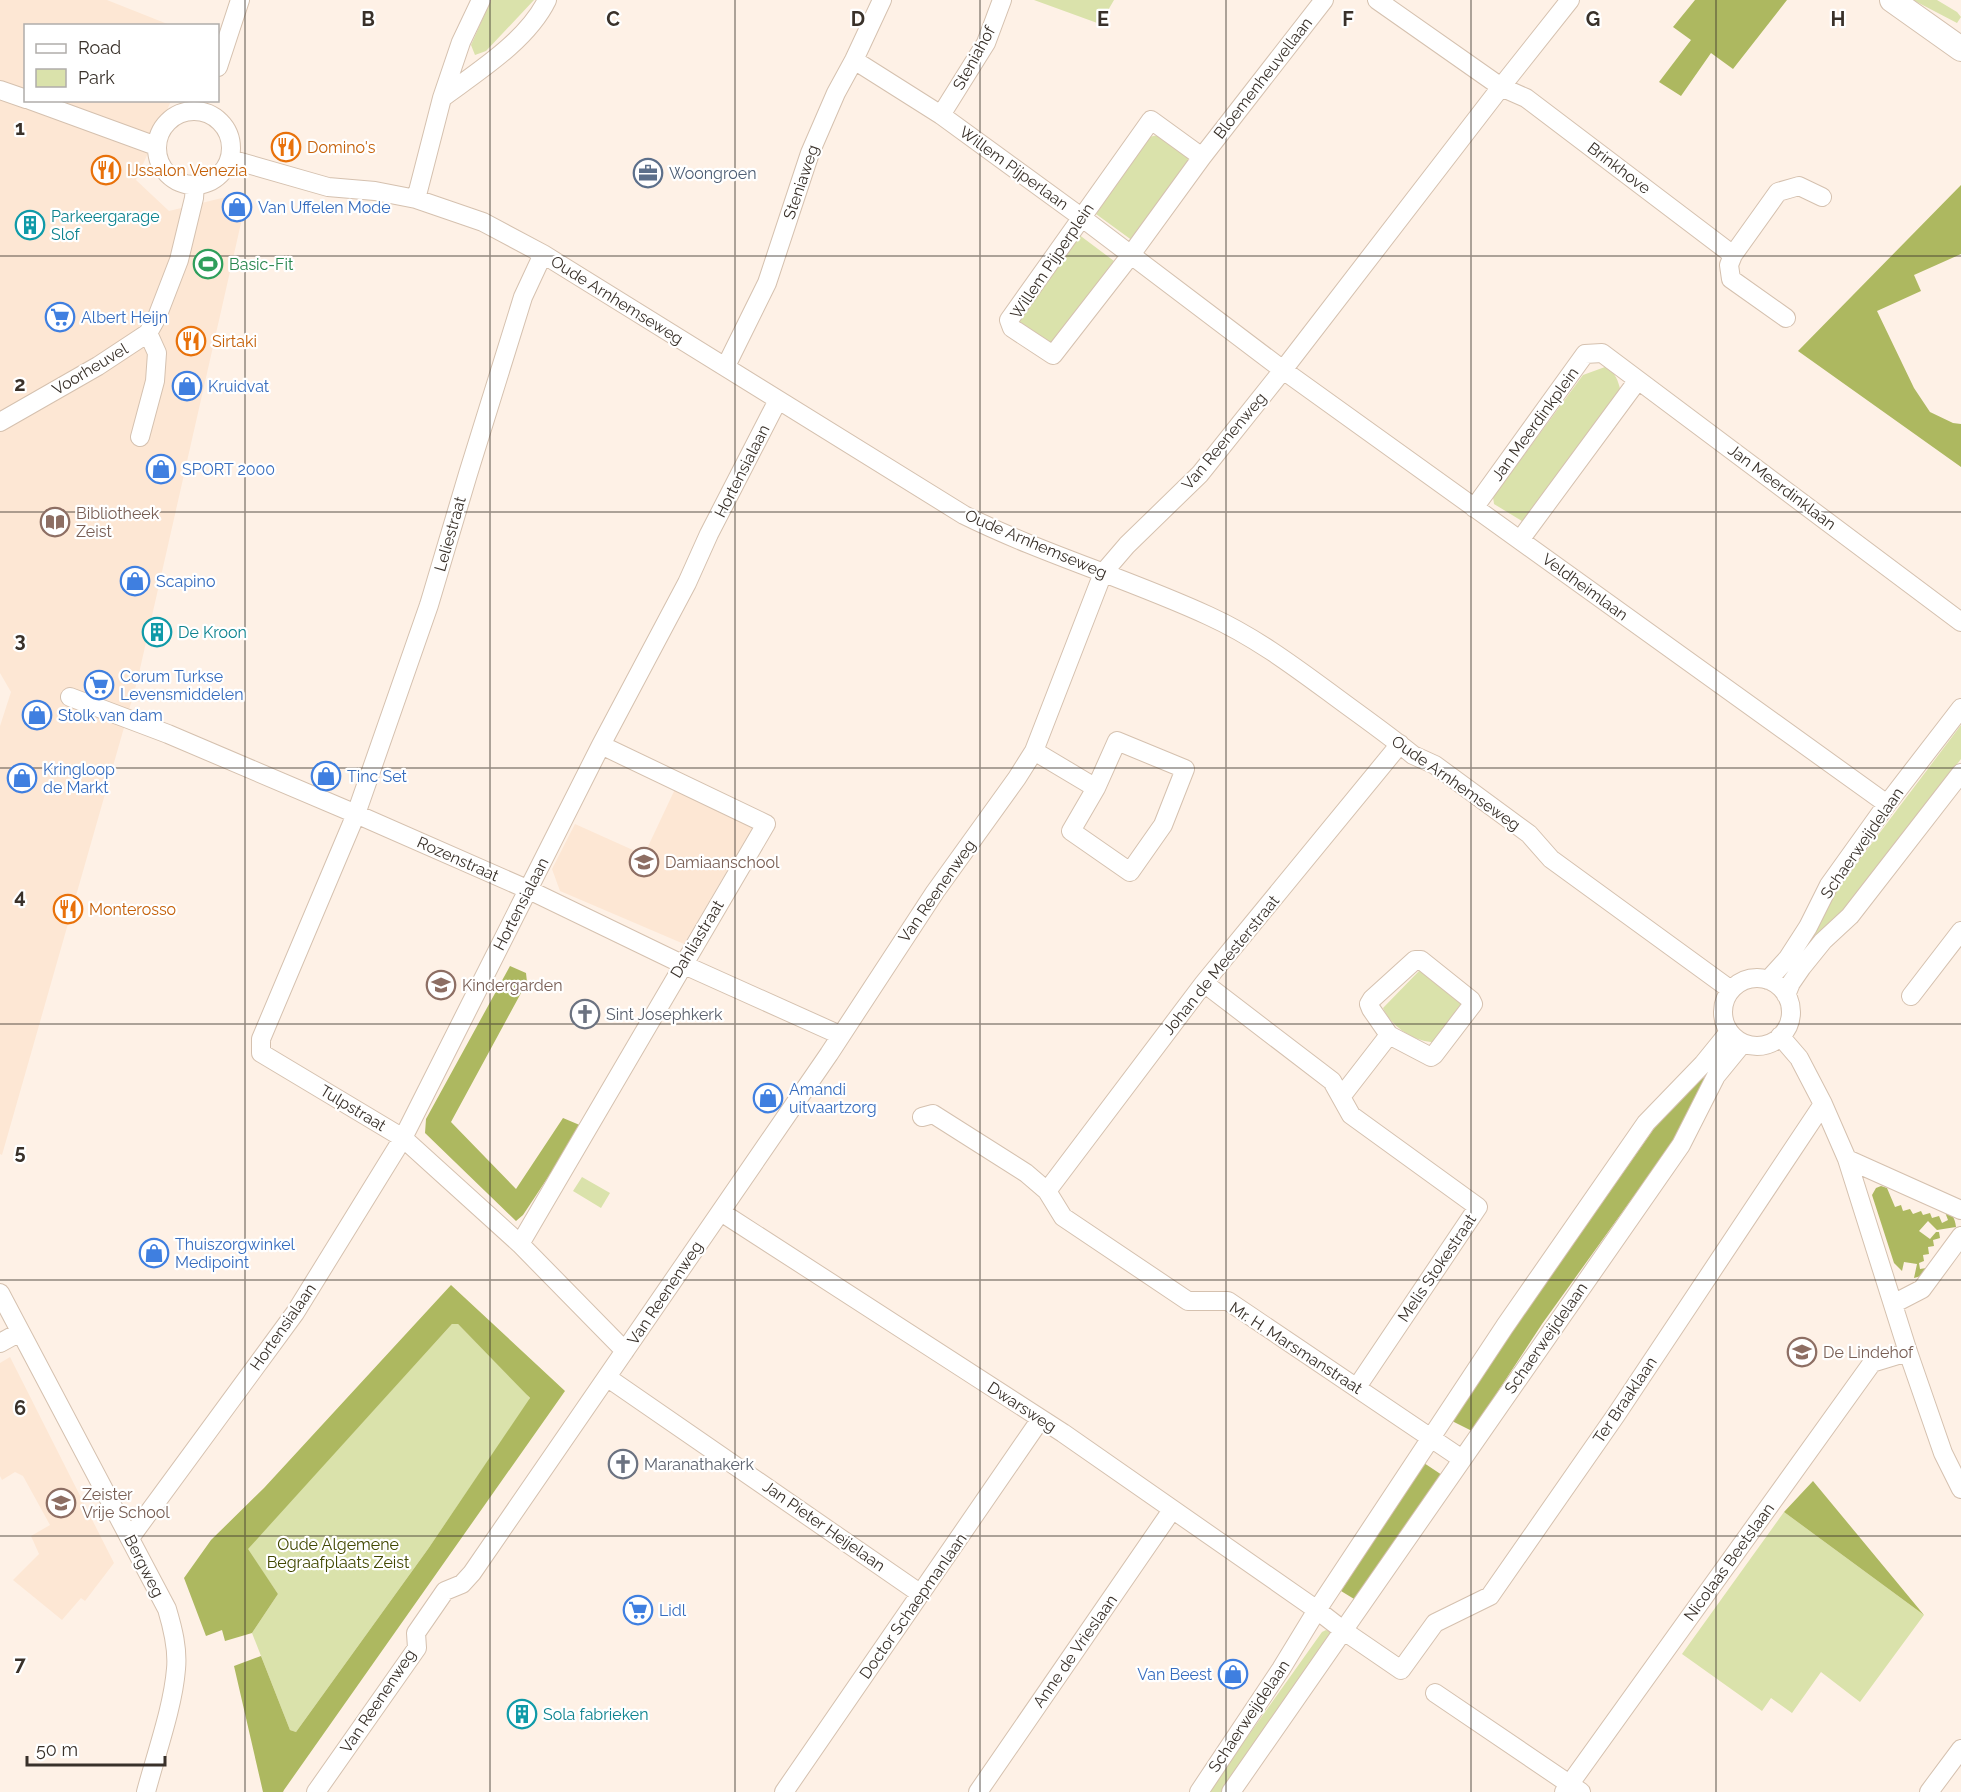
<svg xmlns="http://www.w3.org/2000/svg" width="1961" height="1792" viewBox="0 0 1961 1792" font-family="Raleway,sans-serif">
  <rect width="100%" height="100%" fill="#fef1e6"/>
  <!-- built -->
  <path fill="#fde7d4" d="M0 0H107L170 25 26 26V100L171 101 136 180 169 211 226 197 246 201 137 682 2 1155 0 1154V726L11 692 0 673Z
    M676 787 754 825 684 944 560 891 552 869 575 824 644 855Z
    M10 1357 114 1563 85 1601 81 1598 62 1620 13 1580 39 1554 31 1536 50 1525 23 1476 15 1472 2 1480 0 1476V1363Z"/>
  <!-- green -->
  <path fill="#dae2ab" d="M491 0H534L486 51 475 55 471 45Z
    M1034 0H1114L1100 24Z
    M1913 0H1937L1957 12 1961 17 1957 23Z
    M1158 135 1183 150 1191 164 1133 241 1096 214 1149 137Z
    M1078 234 1114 261 1055 341 1048 343 1019 323 1020 315Z
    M1605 367C1616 372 1618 381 1621 392L1527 524 1494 504 1493 497 1583 375Z
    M1961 725V759L1845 911 1800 960 1795 956 1832 896Z
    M1420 970 1466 1006 1436 1042C1416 1043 1391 1027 1383 1008Z
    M582 1177 610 1193 601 1208 573 1191Z
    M452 1324H458L526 1393 530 1399 428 1549 296 1732 290 1730 252 1633 278 1594 247 1549Z
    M1784 1512 1924 1615 1860 1702 1821 1672 1792 1713 1771 1698 1762 1711 1682 1654Z
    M1326 1630 1332 1633 1227 1792H1208L1322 1632Z"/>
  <!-- forest -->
  <path fill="#adb860" d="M1695 0H1787L1733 69 1711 53 1681 96 1659 82 1691 40 1673 27Z
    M1961 185V254L1914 275 1921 291 1877 311 1914 388 1930 412 1953 423 1961 424V467L1798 351Z
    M510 966 526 973 527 982 451 1122 516 1189 563 1118 582 1126 523 1215 516 1221 425 1133 426 1119Z
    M1714 1062 1677 1136 1542 1324 1472 1431 1450 1420 1667 1110 1694 1087Z
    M1881 1186 1887 1188 1895 1207 1901 1205 1903 1211 1910 1209 1913 1214 1921 1211 1923 1215 1930 1213 1932 1218 1939 1216 1942 1223 1948 1220 1943 1207C1951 1213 1955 1217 1956 1227L1937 1230 1928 1221 1919 1231 1930 1239 1936 1232H1939L1940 1238 1933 1240 1934 1246 1928 1247 1929 1254 1923 1255 1924 1261 1919 1263 1920 1269 1933 1267 1921 1276 1914 1278 1917 1264 1904 1262 1902 1271 1894 1263 1872 1195 1876 1188Z
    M451 1285 565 1391 284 1790 283 1792H263L234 1666 261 1656 290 1730 296 1732 428 1549 530 1398 458 1324H452L248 1549 278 1594 252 1633 225 1641 222 1630 206 1636 184 1578 211 1540 264 1488Z
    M1424 1463 1442 1475 1359 1602 1341 1591Z
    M1813 1481 1924 1615 1784 1512Z"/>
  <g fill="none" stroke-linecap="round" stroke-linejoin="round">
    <!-- minor casing -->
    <g stroke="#d5c1af" stroke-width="20">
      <path id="minor" d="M1377 0 1501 87 1526 98 1733 255 1729 265 1731 279 1786 318
        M854 60 941 115 1081 217 1283 370 1887 804
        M218 67 240 0
        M0 90 26 99
        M442 98C477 72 527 41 547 0
        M30 100 156 146
        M157 148a37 37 0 1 1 74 0a37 37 0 1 1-74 0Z
        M941 115 986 43 1002 0
        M1202 157 1151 120 1009 320 1012 328 1053 355 1130 256 1202 157 1324 0
        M230 159 328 187 375 191 416 199 483 222 543 254 964 515C1043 554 1129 579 1209 616 1253 636 1291 664 1329 692 1357 713 1386 733 1413 755L1435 765 1529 834 1551 859 1731 990
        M416 199 442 98 461 42 481 0
        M543 254 523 297 468 474 429 605 356 814 261 1039V1053L403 1138 520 1244 625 1351
        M1733 255 1778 192 1799 186 1822 197
        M726 366 767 283 810 153 836 93 854 60 882 0
        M0 422 98 366 148 333 157 317 179 260 194 198 195 185
        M140 437 155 381 157 353 148 333
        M1474 508 1585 354 1602 353 1961 622
        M1520 540 1638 380
        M70 697 168 734 356 814 529 890 682 964 840 1035
        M1034 751 1096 788 1071 831 1130 872 1163 825 1185 769 1117 741 1096 788
        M1723 1012a34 34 0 1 1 68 0a34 34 0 1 1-68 0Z
        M1768 980 1788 958 1808 927 1829 885 1887 804 1961 708
        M1204 983 1332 1081 1351 1115 1478 1207 1357 1387
        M1786 995 1791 983 1802 967 1823 941 1850 916 1961 773
        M1911 996 1961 931
        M1780 1036 1799 1058 1823 1104 1847 1159 1908 1352 1943 1453 1961 1489
        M1341 1097 1389 1035 1371 1009 1369 1004 1372 999 1415 960H1421L1471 1000 1473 1004 1434 1055 1431 1057 1389 1035
        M922 1117 933 1114 1026 1173 1047 1191 1063 1217 1188 1301H1228L1462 1459
        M1847 1159 1961 1210
        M1047 1191 1204 983 1400 744
        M721 1212 1063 1433 1317 1610 1344 1631 1401 1670 1435 1623 1490 1596 1616 1415 1823 1104
        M520 1244 766 824 601 745
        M0 1293 167 1609C173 1629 178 1649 176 1669 173 1707 156 1754 146 1792
        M1893 1304 1922 1289 1961 1236
        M0 1343 20 1332
        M608 1378 921 1594
        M130 1538 295 1313 403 1138 601 745 687 583 709 534 778 400
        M1435 1693 1581 1792
        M316 1792 417 1648 416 1633 445 1591 462 1584 472 1573 829 1054 935 892 1017 778 1034 751 1103 573 1127 545 1200 474 1283 370 1501 87 1570 0
        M784 1792 1040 1420
        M978 1792 1172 1510
        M1199 1792 1281 1669 1317 1610 1505 1326 1646 1123 1703 1064 1729 1032
        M1231 1792 1681 1145 1716 1076 1743 1043
        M1564 1792 1872 1363 1908 1352
        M1929 1792 1961 1749"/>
    </g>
    <!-- major casing -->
    <g stroke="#d5c1af" stroke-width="26">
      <path id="major" d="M1892 0 1961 49"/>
    </g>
    <!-- minor -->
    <use href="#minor" stroke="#fff" stroke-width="18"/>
    <!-- major -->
    <use href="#major" stroke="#fff" stroke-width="24"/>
  </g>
  <!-- grid -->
  <path fill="none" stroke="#39312a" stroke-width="1.5" stroke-opacity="0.55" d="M245 0V1792M490 0V1792M735 0V1792M980 0V1792M1226 0V1792M1471 0V1792M1716 0V1792M0 256H1961M0 512H1961M0 768H1961M0 1024H1961M0 1280H1961M0 1536H1961"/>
  <!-- icons -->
  <defs>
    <g id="restaurant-ring" transform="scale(1.5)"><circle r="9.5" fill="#fff" stroke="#e8710a" stroke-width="1.5"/><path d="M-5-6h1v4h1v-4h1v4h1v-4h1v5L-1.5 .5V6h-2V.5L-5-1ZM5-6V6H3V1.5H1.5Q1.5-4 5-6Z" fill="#e8710a"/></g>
    <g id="office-ring" transform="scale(1.5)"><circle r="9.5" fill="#fff" stroke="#5c6f8a" stroke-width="1.5"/><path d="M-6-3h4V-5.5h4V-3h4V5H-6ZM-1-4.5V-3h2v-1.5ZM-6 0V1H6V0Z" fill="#5c6f8a"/></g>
    <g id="shop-ring" transform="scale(1.5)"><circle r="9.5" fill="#fff" stroke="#3f7fe0" stroke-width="1.5"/><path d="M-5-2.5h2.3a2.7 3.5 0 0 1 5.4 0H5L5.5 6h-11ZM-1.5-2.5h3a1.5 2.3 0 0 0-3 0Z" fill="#3f7fe0"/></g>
    <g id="building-ring" transform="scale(1.5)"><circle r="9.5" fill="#fff" stroke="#0f9aa8" stroke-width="1.5"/><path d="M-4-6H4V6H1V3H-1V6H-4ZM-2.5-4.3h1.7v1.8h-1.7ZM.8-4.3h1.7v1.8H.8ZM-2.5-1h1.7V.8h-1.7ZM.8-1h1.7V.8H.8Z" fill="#0f9aa8"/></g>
    <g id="stadium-ring" transform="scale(1.5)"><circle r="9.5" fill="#fff" stroke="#2e9e5b" stroke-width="1.5"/><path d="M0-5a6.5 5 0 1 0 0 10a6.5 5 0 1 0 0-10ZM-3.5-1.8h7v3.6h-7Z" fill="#2e9e5b"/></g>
    <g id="supermarket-ring" transform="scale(1.5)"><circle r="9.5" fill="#fff" stroke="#3f7fe0" stroke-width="1.5"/><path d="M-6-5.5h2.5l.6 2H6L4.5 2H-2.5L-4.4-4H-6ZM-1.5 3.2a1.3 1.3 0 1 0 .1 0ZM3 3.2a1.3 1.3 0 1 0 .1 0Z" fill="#3f7fe0"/></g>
    <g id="library-ring" transform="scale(1.5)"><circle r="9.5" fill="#fff" stroke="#8d6e63" stroke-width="1.5"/><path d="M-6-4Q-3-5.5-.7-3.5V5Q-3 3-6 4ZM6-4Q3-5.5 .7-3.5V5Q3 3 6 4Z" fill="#8d6e63"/></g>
    <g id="school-ring" transform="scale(1.5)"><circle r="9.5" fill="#fff" stroke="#8d6e63" stroke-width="1.5"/><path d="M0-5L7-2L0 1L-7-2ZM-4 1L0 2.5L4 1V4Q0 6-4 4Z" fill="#8d6e63"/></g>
    <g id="church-ring" transform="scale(1.5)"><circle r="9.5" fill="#fff" stroke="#6b7280" stroke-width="1.5"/><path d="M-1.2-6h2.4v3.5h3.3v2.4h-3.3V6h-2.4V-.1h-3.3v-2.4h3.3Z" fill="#6b7280"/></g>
  </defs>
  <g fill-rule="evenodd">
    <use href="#restaurant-ring" x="286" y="147"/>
    <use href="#restaurant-ring" x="106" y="170"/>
    <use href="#office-ring" x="648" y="173"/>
    <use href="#shop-ring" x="237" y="207"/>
    <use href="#building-ring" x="30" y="225"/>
    <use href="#stadium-ring" x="208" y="264"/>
    <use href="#supermarket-ring" x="60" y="317"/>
    <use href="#restaurant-ring" x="191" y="341"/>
    <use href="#shop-ring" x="187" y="386"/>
    <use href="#shop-ring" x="161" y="469"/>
    <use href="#library-ring" x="55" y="522"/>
    <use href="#shop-ring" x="135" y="581"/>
    <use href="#building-ring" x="157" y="632"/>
    <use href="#supermarket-ring" x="99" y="685"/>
    <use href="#shop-ring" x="37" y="715"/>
    <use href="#shop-ring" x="326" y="776"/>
    <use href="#shop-ring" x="22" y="778"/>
    <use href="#school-ring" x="644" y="862"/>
    <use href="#restaurant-ring" x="68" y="909"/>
    <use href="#school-ring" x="441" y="985"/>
    <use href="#church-ring" x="585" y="1014"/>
    <use href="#shop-ring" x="768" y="1098"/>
    <use href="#shop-ring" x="154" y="1253"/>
    <use href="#school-ring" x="1802" y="1352"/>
    <use href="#church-ring" x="623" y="1464"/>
    <use href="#school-ring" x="61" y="1503"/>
    <use href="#supermarket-ring" x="638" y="1610"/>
    <use href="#shop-ring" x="1233" y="1674"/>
    <use href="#building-ring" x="522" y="1714"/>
  </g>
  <g text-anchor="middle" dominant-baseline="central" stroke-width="4.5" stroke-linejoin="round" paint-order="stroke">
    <!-- street labels -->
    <g font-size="16" fill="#39312a" stroke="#fff">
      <text transform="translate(974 58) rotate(-61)">Steniahof</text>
      <text transform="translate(1263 78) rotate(-52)">Bloemenheuvellaan</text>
      <text transform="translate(1014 168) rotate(36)">Willem Pijperlaan</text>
      <text transform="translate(1619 168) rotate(37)">Brinkhove</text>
      <text transform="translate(801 182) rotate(-71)">Steniaweg</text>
      <text transform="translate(1052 261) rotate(-56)">Willem Pijperplein</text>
      <text transform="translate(617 300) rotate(32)">Oude Arnhemseweg</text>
      <text transform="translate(90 369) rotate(-31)">Voorheuvel</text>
      <text transform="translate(1535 424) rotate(-54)">Jan Meerdinkplein</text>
      <text transform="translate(1224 441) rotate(-50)">Van Reenenweg</text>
      <text transform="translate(742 471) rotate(-63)">Hortensialaan</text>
      <text transform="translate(1782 487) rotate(37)">Jan Meerdinklaan</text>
      <text transform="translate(450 534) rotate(-74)">Leliestraat</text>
      <text transform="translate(1036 544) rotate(23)">Oude Arnhemseweg</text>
      <text transform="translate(1585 587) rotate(36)">Veldheimlaan</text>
      <text transform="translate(1456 783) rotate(35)">Oude Arnhemseweg</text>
      <text transform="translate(1862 843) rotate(-55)">Schaerweijdelaan</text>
      <text transform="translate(458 859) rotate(24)">Rozenstraat</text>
      <text transform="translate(937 891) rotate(-55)">Van Reenenweg</text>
      <text transform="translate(521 904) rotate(-63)">Hortensialaan</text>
      <text transform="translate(697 939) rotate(-59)">Dahliastraat</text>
      <text transform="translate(1221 965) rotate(-51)">Johan de Meesterstraat</text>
      <text transform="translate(353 1108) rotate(31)">Tulpstraat</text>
      <text transform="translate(1437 1268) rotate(-56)">Melis Stokestraat</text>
      <text transform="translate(665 1293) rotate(-56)">Van Reenenweg</text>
      <text transform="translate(283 1327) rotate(-55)">Hortensialaan</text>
      <text transform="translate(1546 1338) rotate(-55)">Schaerweijdelaan</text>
      <text transform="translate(1296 1348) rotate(33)">Mr. H. Marsmanstraat</text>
      <text transform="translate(1625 1400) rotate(-56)">Ter Braaklaan</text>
      <text transform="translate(1022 1407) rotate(33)">Dwarsweg</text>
      <text transform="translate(824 1526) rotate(35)">Jan Pieter Heijelaan</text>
      <text transform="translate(1729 1562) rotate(-54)">Nicolaas Beetslaan</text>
      <text transform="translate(144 1566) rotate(63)">Bergweg</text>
      <text transform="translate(913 1606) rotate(-55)">Doctor Schaepmanlaan</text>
      <text transform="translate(1075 1651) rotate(-55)">Anne de Vrieslaan</text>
      <text transform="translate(378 1701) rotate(-56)">Van Reenenweg</text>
      <text transform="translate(1249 1716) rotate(-56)">Schaerweijdelaan</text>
    </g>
    <!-- food labels -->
    <g font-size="16" fill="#c56008" stroke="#fff" text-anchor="start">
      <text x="307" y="147">Domino's</text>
      <text x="127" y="170">IJssalon Venezia</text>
      <text x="212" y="341">Sirtaki</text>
      <text x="89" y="909">Monterosso</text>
    </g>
    <!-- service labels -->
    <g font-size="16" fill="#4e5e75" stroke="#fff" text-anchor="start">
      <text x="669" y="173">Woongroen</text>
    </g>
    <!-- shop labels -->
    <g font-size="16" fill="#366cbe" stroke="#fff" text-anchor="start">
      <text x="258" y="207">Van Uffelen Mode</text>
      <text x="81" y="317">Albert Heijn</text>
      <text x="208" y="386">Kruidvat</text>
      <text x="182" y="469">SPORT 2000</text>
      <text x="156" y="581">Scapino</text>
      <text x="120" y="676">Corum Turkse<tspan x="120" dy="18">Levensmiddelen</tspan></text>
      <text x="58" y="715">Stolk van dam</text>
      <text x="43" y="769">Kringloop<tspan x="43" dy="18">de Markt</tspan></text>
      <text x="347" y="776">Tinc Set</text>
      <text x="789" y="1089">Amandi<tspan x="789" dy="18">uitvaartzorg</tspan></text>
      <text x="175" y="1244">Thuiszorgwinkel<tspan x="175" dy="18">Medipoint</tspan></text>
      <text x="659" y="1610">Lidl</text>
      <text x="1212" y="1674" text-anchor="end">Van Beest</text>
    </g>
    <!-- culture labels -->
    <g font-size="16" fill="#0d838f" stroke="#fff" text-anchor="start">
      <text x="51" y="216">Parkeergarage<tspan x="51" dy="18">Slof</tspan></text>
      <text x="178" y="632">De Kroon</text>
      <text x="543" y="1714">Sola fabrieken</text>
    </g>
    <!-- leisure labels -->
    <g font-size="16" fill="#27864d" stroke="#fff" text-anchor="start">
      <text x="229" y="264">Basic-Fit</text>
    </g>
    <!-- education labels -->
    <g font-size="16" fill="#785e54" stroke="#fff" text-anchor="start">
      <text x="76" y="513">Bibliotheek<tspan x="76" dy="18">Zeist</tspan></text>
      <text x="665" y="862">Damiaanschool</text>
      <text x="462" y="985">Kindergarden</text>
      <text x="1823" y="1352">De Lindehof</text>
      <text x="82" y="1494">Zeister<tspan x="82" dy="18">Vrije School</tspan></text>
    </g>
    <!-- worship labels -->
    <g font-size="16" fill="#5b616d" stroke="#fff" text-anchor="start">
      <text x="606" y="1014">Sint Josephkerk</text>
      <text x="644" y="1464">Maranathakerk</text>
    </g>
    <!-- park labels -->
    <g font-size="16" fill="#414700" stroke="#fff">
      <text x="338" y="1544">Oude Algemene<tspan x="338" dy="18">Begraafplaats Zeist</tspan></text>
    </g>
  </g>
  <g font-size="20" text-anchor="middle" font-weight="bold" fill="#39312a" stroke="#fff" stroke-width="4.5" stroke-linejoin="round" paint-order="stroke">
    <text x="368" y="26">B</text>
    <text x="613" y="26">C</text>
    <text x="858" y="26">D</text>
    <text x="1103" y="26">E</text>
    <text x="1348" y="26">F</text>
    <text x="1593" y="26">G</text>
    <text x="1838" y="26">H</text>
    <text x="20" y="135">1</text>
    <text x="20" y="391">2</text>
    <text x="20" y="647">3</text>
    <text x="20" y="903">4</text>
    <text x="20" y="1159">5</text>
    <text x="20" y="1415">6</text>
    <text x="20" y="1671">7</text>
  </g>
  <!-- legend -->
  <rect x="24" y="24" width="195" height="78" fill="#ffffff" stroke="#b0adaa" stroke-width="1.5"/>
  <rect x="36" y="44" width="30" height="9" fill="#ffffff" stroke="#b0adaa" stroke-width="1.5"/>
  <text x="78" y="54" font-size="18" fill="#39312a">Road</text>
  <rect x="36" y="69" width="30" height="18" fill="#dae2ab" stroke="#b0adaa" stroke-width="1.5"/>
  <text x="78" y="84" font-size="18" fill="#39312a">Park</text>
  <!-- scale -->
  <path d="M27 1756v9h138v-9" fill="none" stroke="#39312a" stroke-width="3"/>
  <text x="36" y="1756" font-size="18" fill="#39312a" stroke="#ffffff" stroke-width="4.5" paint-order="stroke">50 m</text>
</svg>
